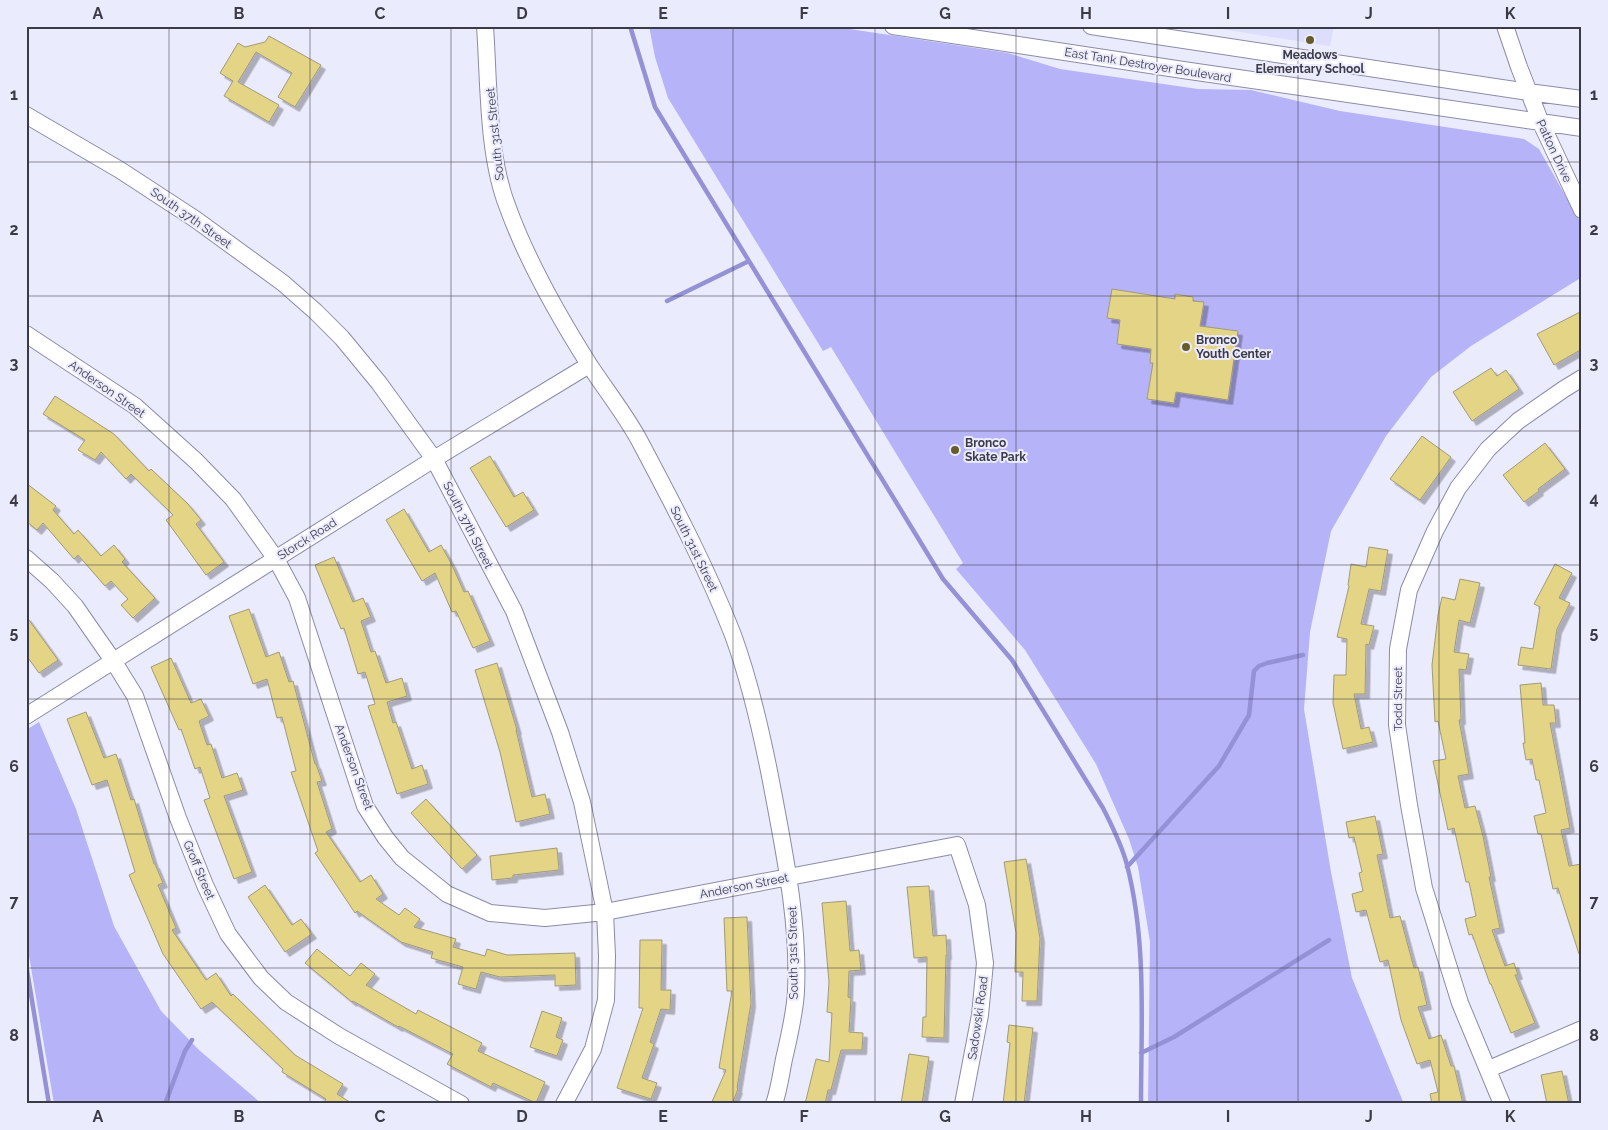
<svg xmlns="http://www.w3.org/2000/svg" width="1608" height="1130" viewBox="0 0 1608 1130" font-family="Raleway,sans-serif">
  <defs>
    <filter id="shadow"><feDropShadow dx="4.5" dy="4.5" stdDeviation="0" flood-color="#0004"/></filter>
  </defs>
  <rect width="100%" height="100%" fill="#ebebfe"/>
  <!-- built -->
  <path fill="#ddddfd" d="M1202 26H1334L1330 46Z"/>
  <!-- green -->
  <path fill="#b6b3f9" d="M649 26H830L1008 53 1060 69 1198 89 1251 90 1340 111 1524 139 1539 149 1582 225V277L1471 346 1431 377 1386 436 1331 531 1310 632 1304 709 1331 872 1352 978 1404 1104H1148L1150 942 1138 867 1129 839 1096 764 1025 650 956 569 963 563 831 347 823 351 668 98 655 57Z
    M39 722 76 809 114 926 161 1011 199 1050 262 1104H54L26 938V730Z"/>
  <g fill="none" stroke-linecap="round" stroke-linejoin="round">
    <!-- stream -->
    <path stroke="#9591d6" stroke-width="4.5" d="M630 26 655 107 943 579 1012 660 1103 808C1112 826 1122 845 1127 865 1147 943 1141 1024 1141 1104
      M667 301 749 261
      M1127 867 1219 766 1249 715 1254 671 1259 666 1267 663 1303 655
      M26 964 49 1104
      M1141 1053 1174 1037 1329 940
      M165 1104 185 1051 192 1040"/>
  </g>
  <!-- building -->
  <path fill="#e4d486" stroke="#a09a7b" filter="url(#shadow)" d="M269 36 321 65 295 107 278 97 292 73 256 52 238 82 279 105 269 122 224 96 233 81 220 73 238 43 245 47 265 42Z
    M1112 289 1175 299V294L1193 297V301L1204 302 1200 326 1238 331 1228 400 1176 392 1174 403 1147 399 1153 363H1150L1151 349 1117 344 1120 320 1107 318Z
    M1582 311V349L1554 365 1537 334Z
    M1491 368 1497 376 1506 370 1519 389 1472 421 1453 392Z
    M55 396 114 434 149 471 151 469 188 504 201 520 196 524 224 562 206 575 166 520 173 515 131 474 126 479 101 452 95 460 78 450 85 440 43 414Z
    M1422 436 1451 457 1420 500 1390 479Z
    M1545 443 1565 469 1538 489 1539 491 1524 502 1503 475Z
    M490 456 514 497 523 492 534 510 506 527 470 468Z
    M26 483 56 506 53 510 74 534 78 530 101 556 114 545 125 559 122 562 155 598 133 618 121 605 128 599 111 581 105 586 78 555 74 559 43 523 37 530 26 521Z
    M404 509 429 552 441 545 452 565 464 592 468 591 490 641 473 648 456 611 452 612 435 573 422 581 386 520Z
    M1369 547 1388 550 1381 591 1369 589 1361 624 1374 626 1369 645 1366 644 1365 694H1354L1361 729 1369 727 1373 742 1343 749 1333 703 1334 675H1346L1347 639 1337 637 1349 586 1348 585 1351 564 1366 567Z
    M334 557 353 602 363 598 371 617 361 621 371 652 375 651 386 683 402 678 407 696 387 702 393 723 396 722 412 769 422 765 428 784 397 794 368 706 375 704 365 672 358 674 344 628 341 629 315 565Z
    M1555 564 1572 573 1559 598 1570 603 1557 629 1551 669 1518 665 1521 647 1533 649 1540 607 1534 604Z
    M1460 579 1480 583 1470 623 1459 620 1454 652 1469 654 1466 670 1459 669 1461 720H1459L1469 774 1458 776 1465 808 1475 806 1483 836 1491 877H1489L1500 928 1492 930 1505 966 1514 963 1518 975H1515L1535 1023 1511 1033 1491 984H1490L1472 934 1469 935 1465 919 1476 916 1469 882H1466L1454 828 1448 830 1433 761 1446 759 1438 721 1435 722 1432 665 1438 615 1442 597 1455 600Z
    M249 609 266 657 279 652 289 682 293 681 315 764H316L322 781 317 782 332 829 326 832 360 882 371 875 383 894 376 899 399 915 405 908 420 919 414 927 456 939 453 947 485 956 487 949 507 955 575 953 576 985 555 986V975L500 977 481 972 476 989 458 984 463 967 431 958 433 952 401 942 357 911 355 913 315 853 318 851 291 772 296 771 282 717 277 718 267 679 253 684 229 616Z
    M26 616 58 660 39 673 26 655Z
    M171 658 191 703 201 699 209 716 199 721 207 745 211 744 222 778 237 773 243 790 224 796 252 872 234 879 204 800 210 798 200 767 195 769 181 729 179 730 151 667Z
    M497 663 517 730H516L532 797 545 794 550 814 516 822 500 752 475 670Z
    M1541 683 1543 705H1554L1556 723H1550L1570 828 1561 830 1569 866 1582 864V954H1579L1558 888 1553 889 1541 834H1538L1534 816 1546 813 1539 780H1536L1532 759 1526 760 1523 743H1525L1520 685Z
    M86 712 104 758 116 754 131 800 134 799 154 864H155L163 883 158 885 176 928 172 930 206 980 216 973 231 996 233 994 295 1055 343 1084 337 1094 353 1104H323L326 1099 282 1072 283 1069 212 1002 201 1009 163 954 129 875 135 872 107 780 92 785 67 719Z
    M426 799 477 855 462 869 411 813Z
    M1375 816 1383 854 1377 855 1390 918 1400 916 1414 968 1418 967 1427 1005 1418 1007 1429 1039 1441 1035 1451 1066H1454L1463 1104H1432L1430 1094 1438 1092 1430 1060 1417 1064 1401 1020 1388 960 1380 962 1366 910 1356 912 1352 894 1363 891 1359 873 1362 872 1354 837 1349 838 1346 822Z
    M557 848 559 870 513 875V878L492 880 490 856Z
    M1026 859 1040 938 1037 1001H1022L1023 972H1015L1016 933 1004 862Z
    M265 885 292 925 301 919 312 934 285 952 248 897Z
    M929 886 933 936 946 935 947 955H946L944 1038 922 1037 923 1017H926L927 957 914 958 907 887Z
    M846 901 850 951 859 950 861 970 849 971 848 997 851 998 849 1032 863 1033 862 1050H841L831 1090H828L825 1104H805L816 1059 829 1062 832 1013 827 1012 829 982 822 903Z
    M747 917 751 1003 737 1088 738 1089 732 1104H711L726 1070 719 1068 732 991H727L724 918Z
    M640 940H662L661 990H671L670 1010 661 1009 650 1042 654 1044 642 1078 657 1083 651 1099 617 1088 643 1008H639Z
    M317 949 350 976 361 963 375 974 366 985 416 1014 418 1010 482 1043 478 1051 545 1082 536 1103 493 1083 491 1087 447 1064 453 1054 399 1026 398 1027 353 1001 352 1002 305 963Z
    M542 1011 562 1018 556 1037 563 1040 557 1056 530 1047Z
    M1009 1025 1033 1028 1024 1104H1003L1010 1043 1007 1042Z
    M909 1054 929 1057 922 1104H901Z
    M1562 1071 1569 1104H1547L1541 1075Z"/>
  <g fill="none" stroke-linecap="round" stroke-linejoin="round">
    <!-- minor casing -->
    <g stroke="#8b8ba9" stroke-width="18">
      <path id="minor" d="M485 26C489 83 487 155 508 208 528 263 559 317 590 366 606 390 624 413 638 438 672 502 707 568 733 635 752 687 764 743 774 797 786 861 799 926 796 991 795 1013 789 1037 784 1059 781 1074 779 1090 774 1104
        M893 26 1183 70 1582 128
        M1091 26 1528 92 1582 99
        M1505 26 1519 67 1541 123 1582 210
        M26 115 120 170 195 219 283 283 316 312 342 338 379 383 434 459 514 611 560 732 582 802 605 912 607 956 606 1000 593 1049 564 1104
        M26 334 135 406 196 461 233 499 276 559 297 598 365 806 385 837 402 858 447 894 490 913 545 918 605 912 957 845 977 905 985 963 980 1015 963 1104
        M26 558 52 581 75 606 114 662 135 696 178 818 205 885 228 934 261 978 286 1002 339 1036 461 1104
        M26 716 434 459 589 365
        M1489 1069 1582 1029
        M1502 1104 1460 1003 1424 888 1409 805 1397 725 1398 649 1409 590 1435 531 1458 488 1488 449 1518 421 1564 389 1582 378"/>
    </g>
    <!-- minor -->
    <use href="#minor" stroke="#fff" stroke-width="16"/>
  </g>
  <!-- grid -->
  <path fill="none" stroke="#3b3a47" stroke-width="1" stroke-opacity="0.55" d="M169 26V1104M310 26V1104M451 26V1104M592 26V1104M733 26V1104M875 26V1104M1016 26V1104M1157 26V1104M1298 26V1104M1439 26V1104M26 162H1582M26 296H1582M26 431H1582M26 565H1582M26 699H1582M26 834H1582M26 968H1582"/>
  <!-- markers -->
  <g fill="#665c29" stroke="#ebebfe" stroke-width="2">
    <circle cx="1310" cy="40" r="5"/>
    <circle cx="1186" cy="347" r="5"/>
    <circle cx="955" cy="450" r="5"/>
  </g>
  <g text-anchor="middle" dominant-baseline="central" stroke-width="4" stroke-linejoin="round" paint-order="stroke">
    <!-- poi labels -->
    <g font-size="12" font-weight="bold" fill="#3b3a47" stroke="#ebebfe" text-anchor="start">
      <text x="1310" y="55" text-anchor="middle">Meadows<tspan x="1310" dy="14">Elementary School</tspan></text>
      <text x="1196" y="340">Bronco<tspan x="1196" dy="14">Youth Center</tspan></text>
      <text x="965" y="443">Bronco<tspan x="965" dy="14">Skate Park</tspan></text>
    </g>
    <!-- street labels -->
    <g font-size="12" fill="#3b3a47" stroke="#ebebfe">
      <text transform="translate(1148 65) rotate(9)">East Tank Destroyer Boulevard</text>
      <text transform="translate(495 134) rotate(-96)">South 31st Street</text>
      <text transform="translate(1554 151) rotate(65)">Patton Drive</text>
      <text transform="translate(191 218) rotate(35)">South 37th Street</text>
      <text transform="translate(107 389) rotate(35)">Anderson Street</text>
      <text transform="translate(468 525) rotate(63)">South 37th Street</text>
      <text transform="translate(307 539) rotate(-32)">Storck Road</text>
      <text transform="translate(694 549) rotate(64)">South 31st Street</text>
      <text transform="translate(1398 699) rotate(-90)">Todd Street</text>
      <text transform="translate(354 767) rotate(70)">Anderson Street</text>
      <text transform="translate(199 870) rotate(67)">Groff Street</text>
      <text transform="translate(744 886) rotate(-11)">Anderson Street</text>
      <text transform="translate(793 953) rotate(-91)">South 31st Street</text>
      <text transform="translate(978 1018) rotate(-82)">Sadowski Road</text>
    </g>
  </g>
  <!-- border -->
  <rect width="1608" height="1130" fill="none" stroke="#ebebfe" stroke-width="55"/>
  <rect x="28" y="28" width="1552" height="1074" fill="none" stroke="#3b3a47" stroke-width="2"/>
  <g font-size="16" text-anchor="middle" font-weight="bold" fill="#3b3a47">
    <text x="98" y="19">A</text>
    <text x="239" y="19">B</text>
    <text x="380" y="19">C</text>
    <text x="522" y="19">D</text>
    <text x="663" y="19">E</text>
    <text x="804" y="19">F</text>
    <text x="945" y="19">G</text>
    <text x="1086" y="19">H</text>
    <text x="1228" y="19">I</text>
    <text x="1369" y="19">J</text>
    <text x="1510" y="19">K</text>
    <text x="14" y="100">1</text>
    <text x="1594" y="100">1</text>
    <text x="14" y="235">2</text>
    <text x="1594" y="235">2</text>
    <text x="14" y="369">3</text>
    <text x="1594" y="369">3</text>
    <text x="14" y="504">4</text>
    <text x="1594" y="504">4</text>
    <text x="14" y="638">5</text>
    <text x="1594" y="638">5</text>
    <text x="14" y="772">6</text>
    <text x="1594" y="772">6</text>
    <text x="14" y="907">7</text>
    <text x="1594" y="907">7</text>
    <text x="14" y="1041">8</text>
    <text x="1594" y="1041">8</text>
    <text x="98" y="1122">A</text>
    <text x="239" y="1122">B</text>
    <text x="380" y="1122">C</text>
    <text x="522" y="1122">D</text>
    <text x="663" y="1122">E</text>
    <text x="804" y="1122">F</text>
    <text x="945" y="1122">G</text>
    <text x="1086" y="1122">H</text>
    <text x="1228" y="1122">I</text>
    <text x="1369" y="1122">J</text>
    <text x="1510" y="1122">K</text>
  </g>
</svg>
